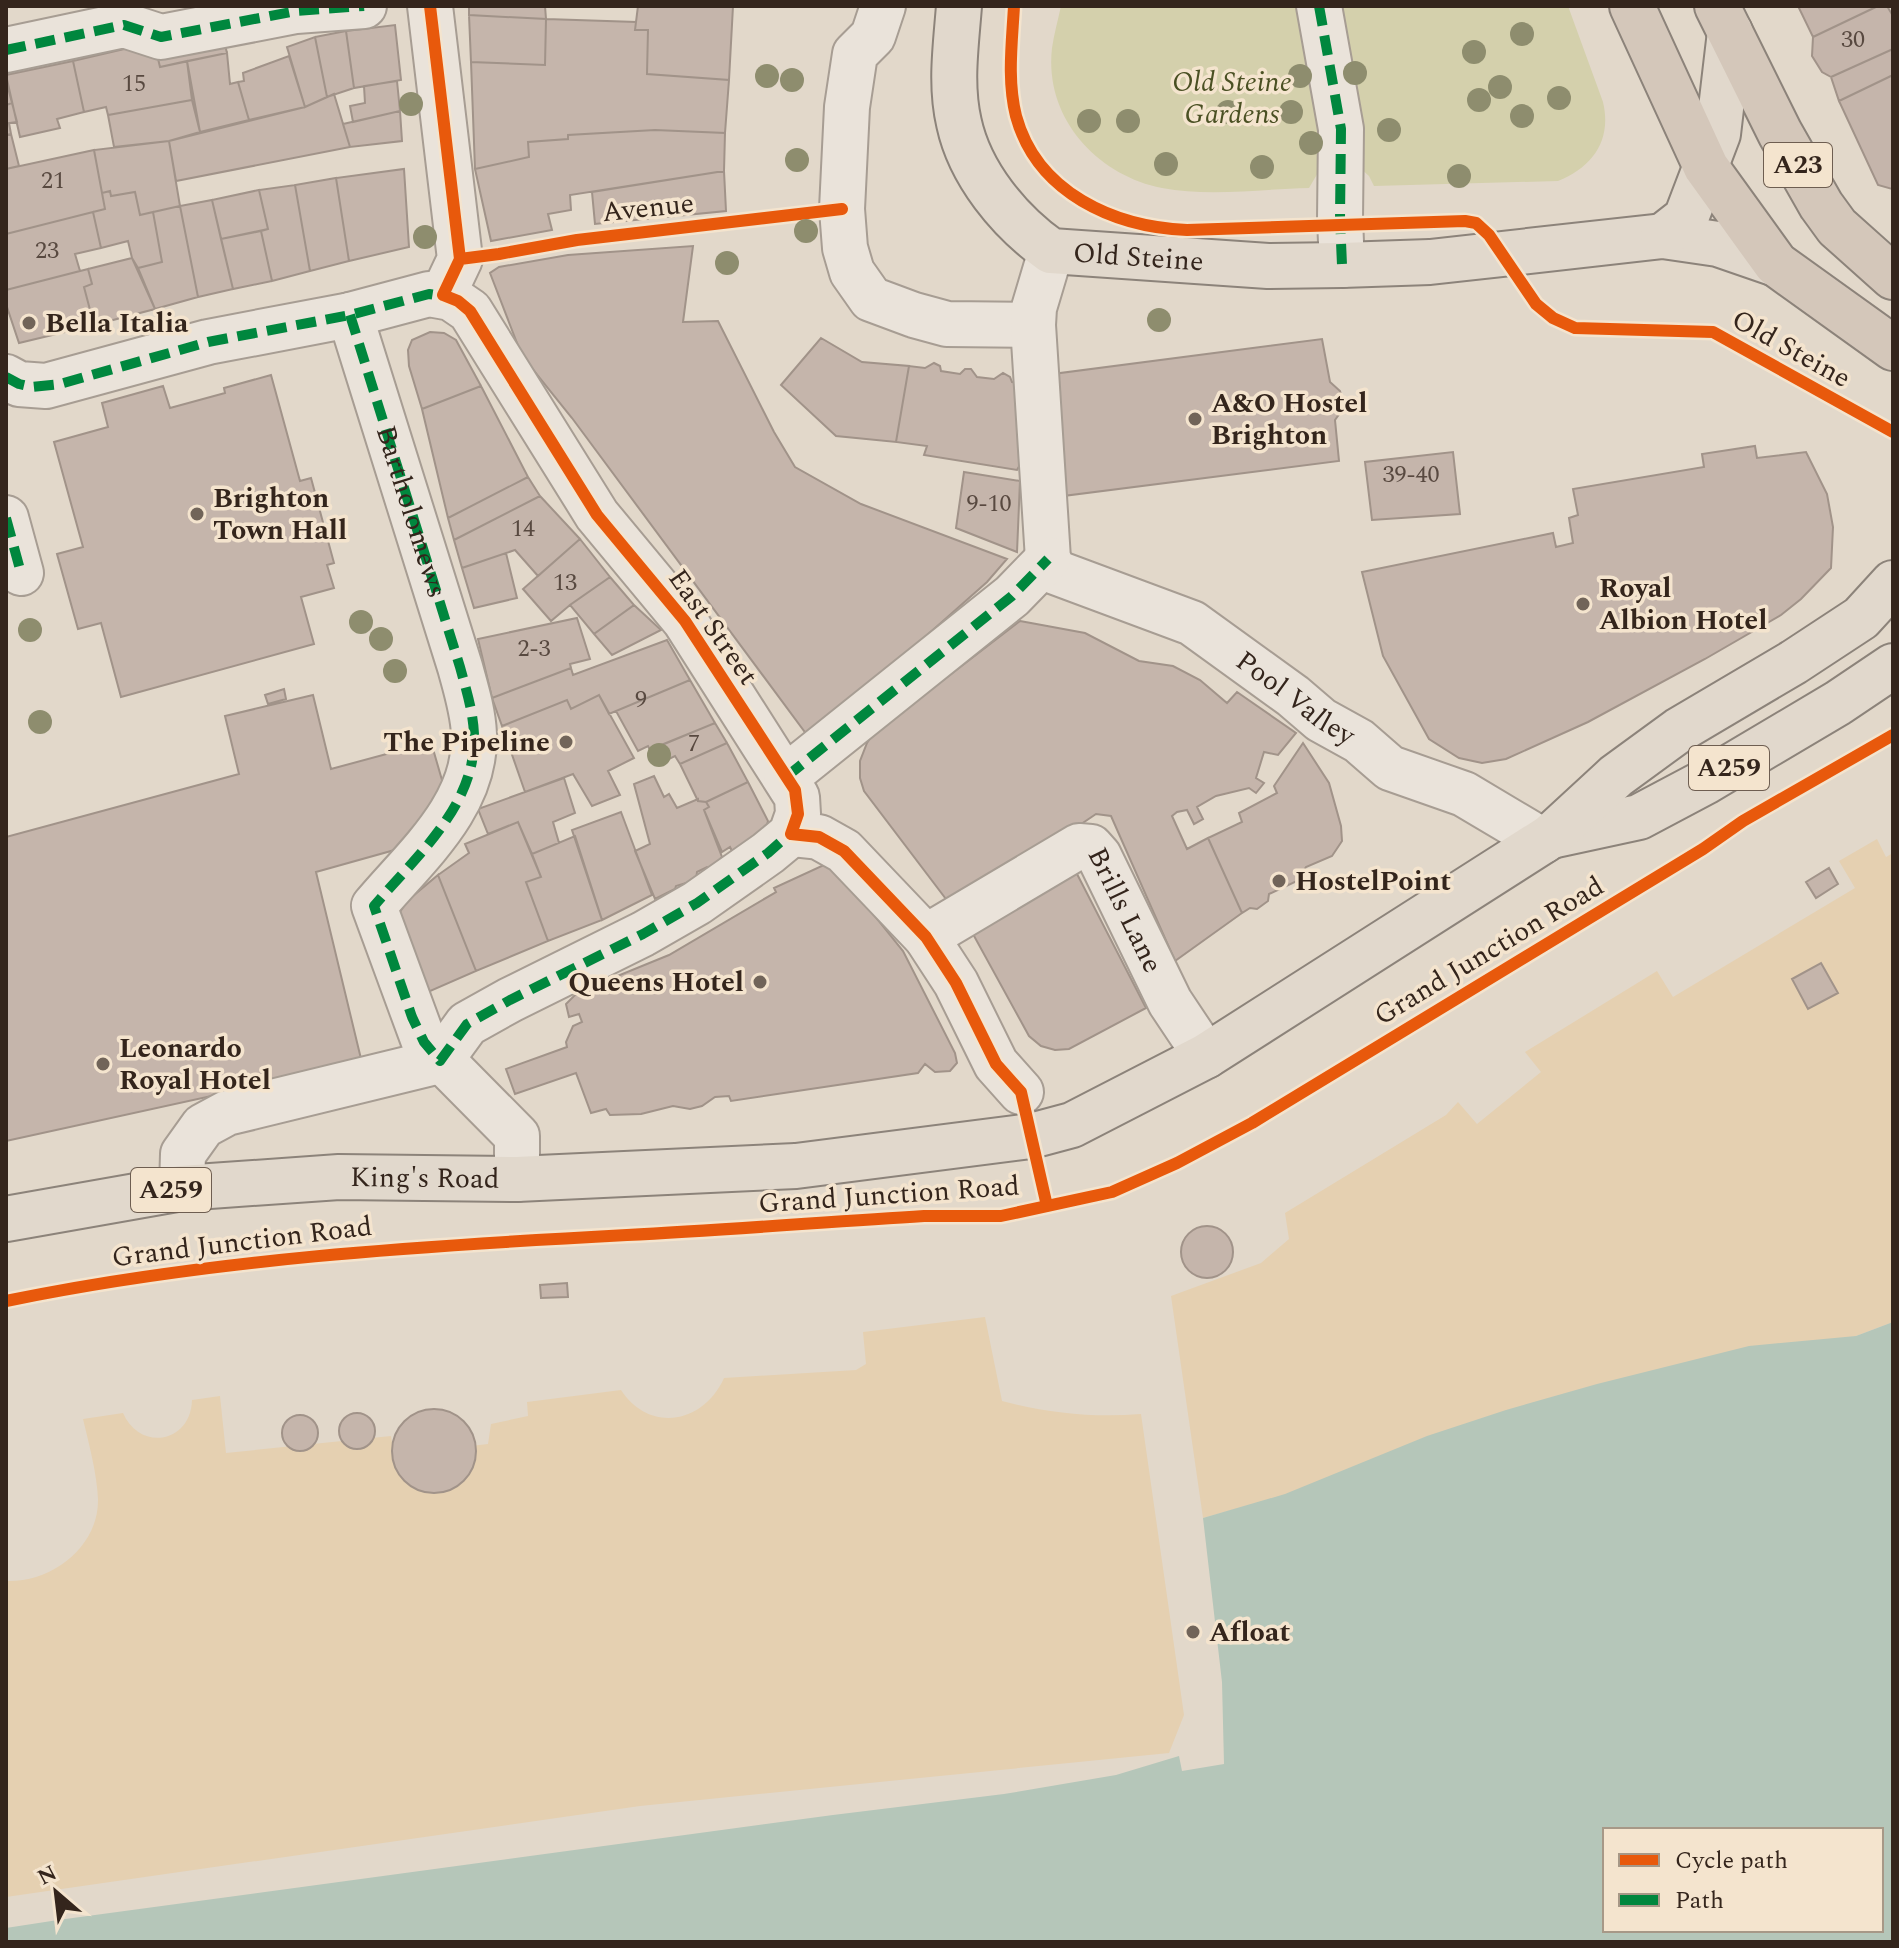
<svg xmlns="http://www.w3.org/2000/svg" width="1899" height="1948" viewBox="0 0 1899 1948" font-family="Spectral,serif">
  <rect width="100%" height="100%" fill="#e2d8ca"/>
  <!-- green -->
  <path fill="#d4d0ac" d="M1061 6H1568L1603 102C1612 140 1593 167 1558 181L1374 186 1369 176 1359 167 1319 171 1309 188C1262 189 1209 197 1162 188 1097 175 1044 118 1052 48 1054 34 1058 20 1061 6Z"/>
  <!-- sand -->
  <path fill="#e5d0b1" d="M1877 839 1886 857 1893 853V1322L1856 1336 1203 1518 1171 1296 1261 1263 1289 1239 1285 1213 1446 1115 1458 1102 1477 1124 1541 1072 1525 1052 1657 971 1673 997 1855 888 1839 861Z
    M985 1317 1002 1401C1048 1413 1093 1418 1141 1414L1184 1715 1169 1753 640 1806 6 1897V1581C51 1583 99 1547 98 1499 97 1474 89 1444 83 1419L123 1413C140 1452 191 1443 192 1400L220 1396 226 1453 391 1436 394 1455 488 1444 491 1424 528 1416 527 1402 621 1390C650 1434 704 1423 724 1378L856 1370 866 1364 863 1332Z"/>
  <!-- water -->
  <path fill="#b5c6b9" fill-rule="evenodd" d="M1893 1322V1942H6V1928L58 1920 833 1815 1004 1794 1116 1775 1179 1756 1182 1771 1224 1764 1222 1682 1203 1518 1285 1494 1427 1436 1506 1410 1597 1384 1749 1346 1856 1336ZM1605 1830H1881V1930H1605Z"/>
  <!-- building -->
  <path fill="#c5b5ab" stroke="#a19389" stroke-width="2" d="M469 6H545L546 19 469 15Z
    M638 6H733L729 80 647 74 648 30H635Z
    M1798 6H1878L1813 37Z
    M1878 6H1887L1893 16V49L1831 77 1822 72 1812 56 1813 37Z
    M469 15 546 19 545 65 471 62Z
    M546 19 636 22 635 30H648L647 74 729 80 725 133 655 130 568 135V139L528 142 529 157 475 169 471 62 545 65Z
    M395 25 401 80 354 88 346 31Z
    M221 29 227 53 160 67 154 42Z
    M346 31 354 88 327 97 315 37Z
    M315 37 327 97 305 107 287 47Z
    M154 42 160 67 187 61 192 100 108 115 106 107 84 112 73 61Z
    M1893 49V75L1839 101 1831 77Z
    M227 53 230 84 238 82 249 120 200 132 187 61Z
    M289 56 305 107 249 120 238 82 244 81 243 73Z
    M73 61 84 112 57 119 60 128 20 137 6 75Z
    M1893 75V188L1892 189 1878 185 1839 101Z
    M6 80 12 103 6 105Z
    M397 81 400 111 353 122 350 106 365 103 364 86Z
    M334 94 350 147 176 181 169 141 305 107Z
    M192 100 200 132 169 141 114 147 108 115Z
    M12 103 17 122 9 123 11 134 6 135V105Z
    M400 111 402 141 350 147 343 124Z
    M655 130 725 133 724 171 570 195 571 210 548 214 552 230 491 241 475 169 529 157 528 142 568 139V135Z
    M11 134 19 166 6 169V135Z
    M169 141 180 206 140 215 135 192 111 196 110 191 102 193 94 150Z
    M94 150 105 209 6 234V169Z
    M404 169 409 247 349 261 336 178Z
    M724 171 726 211 595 224 592 192Z
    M336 178 349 261 310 271 295 185Z
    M295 185 310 271 272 281 261 231 268 229 259 190Z
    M259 190 268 229 221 239 212 200Z
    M110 191 111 196 135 192 140 215 153 212 162 262 138 268 132 258 128 241 101 248 93 212 105 209 102 193Z
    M212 200 233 289 198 297 180 206Z
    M180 206 198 297 155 309 138 268 162 262 153 212Z
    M93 212 101 248 75 254 80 271 6 290V234Z
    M261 231 272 281 233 289 221 239Z
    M693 246 683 322 718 321 774 432 795 467 861 504 1007 559 987 582 810 739 572 418 522 356 490 273 499 267 568 255Z
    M132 258 155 309 94 325 84 287 92 284 88 269Z
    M88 269 92 284 84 287 94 325 19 343 6 304V290Z
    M430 332 444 333 456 340 481 386 422 409 409 366 408 350 412 340Z
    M821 338 862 362 909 366 896 442 836 436 781 385Z
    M1322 339 1330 382 1340 391 1343 401 1340 413 1335 420 1339 461 1055 497 1053 374Z
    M934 363 940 366 941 371 960 374 965 369H971L977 377 994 379 1003 373 1010 377 1012 382 1019 383 1022 461 1017 470 924 455 927 446 896 442 909 366 925 368Z
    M271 375 300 481 311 478 334 563 327 565 334 588 301 597 314 644 121 697 101 623 78 629 57 554 83 547 54 442 108 427 102 403 163 386 170 408 225 393 224 388Z
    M481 386 528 477 448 518 422 409Z
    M1755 446 1757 458 1806 452 1827 494 1833 527 1831 568 1801 599 1781 615 1705 659 1588 722 1506 759 1482 763 1459 758 1429 739 1383 656 1362 572 1553 533 1556 547 1573 543 1569 518 1578 515 1573 489 1704 467 1702 454Z
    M1453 452 1460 514 1372 520 1365 462Z
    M964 472 1020 481 1017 552 956 528Z
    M528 477 540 496 454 540 448 518Z
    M540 496 580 539 538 576 515 550 462 568 454 540Z
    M580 539 610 577 570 605 551 621 523 589Z
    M506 553 517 598 474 608 462 568Z
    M610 577 634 605 594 634 570 605Z
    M634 605 661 630 612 655 594 634Z
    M577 618 590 659 570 664 571 668 492 698 478 639Z
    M1020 621 1085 633 1139 661 1173 666 1200 680 1227 703 1237 692 1296 733 1278 755 1264 752 1256 778 1264 783 1256 793 1249 788 1216 796 1197 807 1203 819 1194 824 1187 810 1177 812 1172 816 1187 849 1208 838 1242 913 1175 961 1111 816 1096 814 1015 869 949 903 864 791 860 778V761L867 743 873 734Z
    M667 640 690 680 609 714 599 695 571 709 567 700 502 726 492 698 571 668 573 675Z
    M690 680 715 723 650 750 648 746 638 751 616 711Z
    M284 689 286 699 268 704 265 695Z
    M313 695 331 769 431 742 446 794 433 799 441 820 423 842 316 872 362 1063 6 1141V837L239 774 225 716Z
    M599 695 634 758 608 771 620 795 592 806 573 774 525 792 502 726 567 700 571 709Z
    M715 723 727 743 680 764 675 756 669 759 661 745Z
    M727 743 748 782 706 802 698 801 680 764Z
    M1303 743 1329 783 1341 826 1342 841 1332 856 1306 867 1297 881 1269 894 1268 901 1257 909 1250 908 1242 913 1208 838 1242 822 1239 813 1277 793 1274 786Z
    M654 776 664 797 669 794 677 808 698 799V801L706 802 709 807 704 810 722 857 711 869 707 867 697 872 696 880 676 886 675 889 655 899 635 851 650 844 634 784Z
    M564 778 575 813 553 822 559 843 532 854 518 822 488 834 478 809Z
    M748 782 768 821 765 832 732 851 730 847 722 852 704 810 709 807 706 802Z
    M621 812 652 895 602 920 572 830Z
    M518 822 541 877 526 882 548 941 476 971 438 875 469 853 465 844Z
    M575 836 602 920 548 941 526 882 541 877 532 854Z
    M826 864 834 865 903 951 955 1053 957 1063 950 1071 935 1072 925 1064 918 1073 731 1101 729 1096 715 1097 702 1106 690 1109 673 1106 641 1114 610 1115 606 1109 591 1113 576 1073 515 1094 506 1069 567 1047 566 1042 573 1026 582 1022 579 1014 569 1017 566 1004 578 992 669 955 776 892 774 888Z
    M1829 868 1838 884 1816 898 1806 882Z
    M1076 872 1146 1008 1069 1049 1055 1050 1041 1046 1029 1036 968 925Z
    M438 875 476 971 428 992 398 915 407 901Z
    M1821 963 1838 993 1808 1009 1792 979Z
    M1181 1252a26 26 0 1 1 52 0a26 26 0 1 1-52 0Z
    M567 1283 568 1297 541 1298 540 1285Z
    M392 1451a42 42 0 1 1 84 0a42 42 0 1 1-84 0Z
    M339 1431a18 18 0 1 1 36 0a18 18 0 1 1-36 0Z
    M282 1433a18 18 0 1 1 36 0a18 18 0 1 1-36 0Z"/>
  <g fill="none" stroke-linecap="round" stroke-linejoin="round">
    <!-- minor casing -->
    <g stroke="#a79d93" stroke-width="48">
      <g id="minor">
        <path d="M430 6 460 259 443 295"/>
        <path d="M883 6 873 36 855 54 847 107 842 209 845 248 852 272 871 299 914 315 947 324 1033 325"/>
        <path d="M1319 6 1341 129 1340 219 1342 265"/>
        <path d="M6 50 124 25 161 37 296 11 364 6"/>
        <path id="s1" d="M1051 251 1034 308 1033 325 1048 559 1055 572 1192 623 1293 696 1321 720 1359 741 1390 768 1464 794 1543 841"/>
        <path d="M350 315 460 667C466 689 473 711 474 734 477 805 416 856 374 906L424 1042 517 1136V1179"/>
        <path d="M6 377 19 384 46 386 208 342 350 315 429 294 451 298 470 311 597 515 685 621 797 797 798 814 791 834 768 853 697 903 643 934 510 1000 467 1024 440 1061 227 1113 203 1126 183 1154 182 1188"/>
        <path d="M6 518 21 573"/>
        <path d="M786 777 1012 596 1048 559"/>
        <path d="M791 834 819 837 844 851 926 937 956 983 996 1064 1021 1092"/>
        <path id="s2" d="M926 937 1079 846 1091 847 1099 856 1170 1002 1206 1056"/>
      </g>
    </g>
    <!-- major casing -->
    <g stroke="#8c837a" stroke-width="48">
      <g id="major">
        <path id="s3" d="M959 6C956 45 950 85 959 123 970 174 1009 221 1051 251L1268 266 1342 265 1430 262 1663 236 1718 244 1776 264"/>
        <path d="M1663 236 1686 218 1718 134 1730 32"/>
        <path d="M1551 836 1639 817 1705 782 1838 703 1893 666"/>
        <path id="s4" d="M6 1219 182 1188 339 1177 517 1179 796 1166 1031 1136 1072 1125 1206 1056 1551 836 1616 776 1679 730 1794 662 1861 618 1893 583"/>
      </g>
    </g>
    <!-- highway casing -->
    <g stroke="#8c837a" stroke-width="48">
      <path id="highway" d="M1632 6 1706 167 1776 264 1893 348
        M1717 6 1780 133 1821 205 1837 227 1893 277"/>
    </g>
    <!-- minor -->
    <use href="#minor" stroke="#eae3da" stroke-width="44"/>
    <!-- major -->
    <use href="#major" stroke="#e1d8cc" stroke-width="44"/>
    <!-- highway -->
    <use href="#highway" stroke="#d4c7ba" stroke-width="44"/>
    <!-- quiet -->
    <g stroke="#00873e" stroke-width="10" stroke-dasharray="20 10" stroke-linecap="butt">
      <path d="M1319 6 1341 129 1340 219 1342 265"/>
      <path d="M6 50 124 25 161 37 296 11 364 6"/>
      <path id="s5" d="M350 315 460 667C466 689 473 711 474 734 477 805 416 856 374 906L412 1017 424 1042 440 1061 467 1024 510 1000 643 934 697 903 768 853 793 831"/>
      <path d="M6 377 19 384 32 387 60 384 208 342 350 315 429 294 448 297"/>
      <path d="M6 518 21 573"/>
      <path d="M786 777 1012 596 1048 559"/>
    </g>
    <!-- cycleway casing -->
    <g stroke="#f4e4ce" stroke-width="17">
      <path id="cycleway" d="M430 6 460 259 443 295 458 301 470 311 597 515 685 621 795 790 798 814 791 834 819 837 844 851 926 937 956 983 996 1064 1021 1092 1047 1206
        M1014 6C1012 43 1007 80 1016 116 1037 193 1114 227 1187 230L1465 221 1476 223 1489 235 1536 304 1553 318 1575 328 1713 332 1893 432
        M460 259 499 254 577 240 842 209
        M6 1301C210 1259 419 1246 627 1235 726 1230 825 1222 924 1216H1001L1112 1192 1177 1163 1252 1123 1703 849 1743 821 1893 735"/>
    </g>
    <!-- cycleway -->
    <use href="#cycleway" stroke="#e8590c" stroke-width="12"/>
  </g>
  <!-- trees -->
  <g fill="#8e8d6e">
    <circle cx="1522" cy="34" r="12"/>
    <circle cx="1474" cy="52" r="12"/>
    <circle cx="1355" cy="73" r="12"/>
    <circle cx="767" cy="76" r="12"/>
    <circle cx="1300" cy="76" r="12"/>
    <circle cx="792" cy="80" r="12"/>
    <circle cx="1500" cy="87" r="12"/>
    <circle cx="1559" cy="98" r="12"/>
    <circle cx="1479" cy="100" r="12"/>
    <circle cx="411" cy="104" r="12"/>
    <circle cx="1228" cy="112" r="12"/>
    <circle cx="1291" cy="112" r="12"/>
    <circle cx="1522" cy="116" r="12"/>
    <circle cx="1089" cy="121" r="12"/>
    <circle cx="1128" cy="121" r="12"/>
    <circle cx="1389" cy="130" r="12"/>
    <circle cx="1311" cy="143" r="12"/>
    <circle cx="797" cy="160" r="12"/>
    <circle cx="1166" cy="164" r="12"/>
    <circle cx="1262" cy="167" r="12"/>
    <circle cx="1459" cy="176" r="12"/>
    <circle cx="806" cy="231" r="12"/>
    <circle cx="425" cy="237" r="12"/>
    <circle cx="727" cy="263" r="12"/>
    <circle cx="1159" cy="320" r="12"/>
    <circle cx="361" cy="622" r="12"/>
    <circle cx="30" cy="630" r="12"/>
    <circle cx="381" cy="639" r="12"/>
    <circle cx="395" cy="671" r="12"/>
    <circle cx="40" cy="722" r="12"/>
    <circle cx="659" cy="755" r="12"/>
  </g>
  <!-- markers -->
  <g fill="#716459" stroke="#f4e4ce" stroke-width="3">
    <circle cx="29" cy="323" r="8"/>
    <circle cx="1195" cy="419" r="8"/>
    <circle cx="197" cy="514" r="8"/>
    <circle cx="1583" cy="604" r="8"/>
    <circle cx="566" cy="742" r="8"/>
    <circle cx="1279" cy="881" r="8"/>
    <circle cx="760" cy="982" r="8"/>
    <circle cx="103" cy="1064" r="8"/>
    <circle cx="1193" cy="1632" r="8"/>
  </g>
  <g text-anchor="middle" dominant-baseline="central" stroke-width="7" stroke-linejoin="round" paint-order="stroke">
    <!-- number labels -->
    <g font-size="24" fill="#584940">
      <text x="1853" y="40">30</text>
      <text x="134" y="84">15</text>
      <text x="53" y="181">21</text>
      <text x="47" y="251">23</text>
      <text x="1411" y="475">39-40</text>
      <text x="989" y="504">9-10</text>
      <text x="523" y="529">14</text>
      <text x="565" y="583">13</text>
      <text x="534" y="649">2-3</text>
      <text x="641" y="700">9</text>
      <text x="694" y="744">7</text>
    </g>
    <!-- shield labels -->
    <g fill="#f4e4ce" stroke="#6e5e51" stroke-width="2">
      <rect x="1764" y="143" width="68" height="44" rx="6"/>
      <rect x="1689" y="746" width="80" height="44" rx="6"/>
      <rect x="131" y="1168" width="80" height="44" rx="6"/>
    </g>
    <g font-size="26" font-weight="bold" fill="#34251c">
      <text x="1798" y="165">A23</text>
      <text x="1729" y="768">A259</text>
      <text x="171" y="1190">A259</text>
    </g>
    <!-- park labels -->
    <g font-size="28" font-style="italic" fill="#4a5023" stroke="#f4e4ce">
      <text x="1232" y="82">Old Steine<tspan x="1232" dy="32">Gardens</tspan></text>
    </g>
    <!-- street labels -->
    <g font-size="28" fill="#34251c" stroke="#f4e4ce">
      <text transform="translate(648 208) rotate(-6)">Avenue</text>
      <text stroke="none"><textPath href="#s3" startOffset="366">Old Steine</textPath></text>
      <text transform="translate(1791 349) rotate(29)">Old Steine</text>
      <text stroke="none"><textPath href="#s5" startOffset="206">Bartholomews</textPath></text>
      <text transform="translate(713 627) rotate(55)">East Street</text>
      <text stroke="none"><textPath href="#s1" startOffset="600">Pool Valley</textPath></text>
      <text stroke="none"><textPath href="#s2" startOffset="262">Brills Lane</textPath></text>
      <text transform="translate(1489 951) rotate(-31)">Grand Junction Road</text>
      <text stroke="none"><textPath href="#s4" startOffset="422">King's Road</textPath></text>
      <text transform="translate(889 1195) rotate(-4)">Grand Junction Road</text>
      <text transform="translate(242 1242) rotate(-7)">Grand Junction Road</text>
    </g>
    <!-- poi labels -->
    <g font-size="28" font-weight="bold" fill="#34251c" stroke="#f4e4ce" text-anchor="start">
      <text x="45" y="323">Bella Italia</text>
      <text x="1211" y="403">A&amp;O Hostel<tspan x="1211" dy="32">Brighton</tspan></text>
      <text x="213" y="498">Brighton<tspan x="213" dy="32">Town Hall</tspan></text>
      <text x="1599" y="588">Royal<tspan x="1599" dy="32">Albion Hotel</tspan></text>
      <text x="550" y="742" text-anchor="end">The Pipeline</text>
      <text x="1295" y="881">HostelPoint</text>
      <text x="744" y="982" text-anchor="end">Queens Hotel</text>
      <text x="119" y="1048">Leonardo<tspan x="119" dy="32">Royal Hotel</tspan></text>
      <text x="1209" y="1632">Afloat</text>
    </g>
  </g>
  <!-- border -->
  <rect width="1899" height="1948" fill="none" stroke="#34251c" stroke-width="16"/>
  <!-- legend -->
  <rect x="1603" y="1828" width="280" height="104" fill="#f4e4ce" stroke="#a79887" stroke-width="2"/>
  <rect x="1619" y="1854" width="40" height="12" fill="#e8590c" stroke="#a79887" stroke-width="2"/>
  <text x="1675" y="1868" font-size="24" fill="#34251c">Cycle path</text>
  <rect x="1619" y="1894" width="40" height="12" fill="#00873e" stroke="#a79887" stroke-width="2"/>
  <text x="1675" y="1908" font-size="24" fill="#34251c">Path</text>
  <!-- north arrow -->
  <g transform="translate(56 1892) rotate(332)" stroke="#f4e4ce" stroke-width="6" paint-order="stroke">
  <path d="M0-6L14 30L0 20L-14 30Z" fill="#34251c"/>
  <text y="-12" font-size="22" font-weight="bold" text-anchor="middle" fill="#34251c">N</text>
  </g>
</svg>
